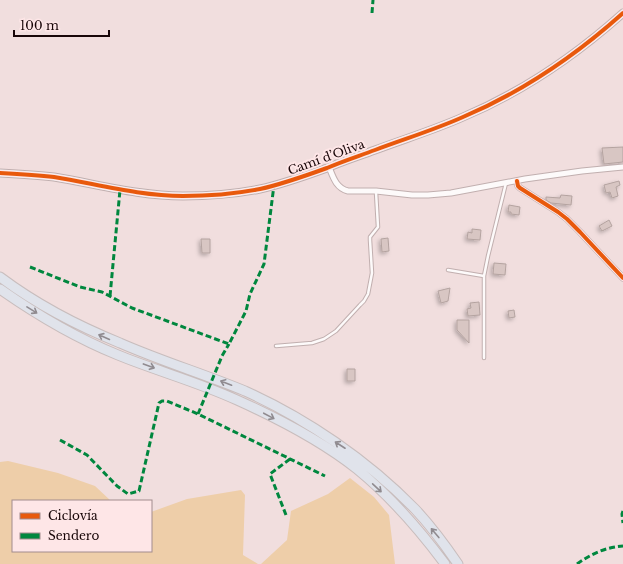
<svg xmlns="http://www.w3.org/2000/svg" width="623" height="564" viewBox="0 0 623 564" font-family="'Libre Baskerville',serif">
  <defs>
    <filter id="shadow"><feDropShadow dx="-2" dy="2" stdDeviation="2" flood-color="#0004"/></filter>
  </defs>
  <rect width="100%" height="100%" fill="#f1dede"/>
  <!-- green -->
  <path fill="#eecea9" d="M8 461 58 473 95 486 111 501H13V551H151V512L187 499 241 490 245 495 243 555 258 564H0V462Z
    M350 478 374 497 389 515 395 564H261L287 540 291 511 328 494Z"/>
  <!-- building -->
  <path fill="#d8c6c3" stroke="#b4a3a0" filter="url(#shadow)" d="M623 147V162L604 164 602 148Z
    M619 181 620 185 616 187 618 196 612 198 610 192 606 193 604 185Z
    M561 195 572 196 571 205 551 203 546 200V197L560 198Z
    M509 205 520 207 519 215 511 214V212H508Z
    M609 220 612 226 602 231 599 226Z
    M472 229 481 230 480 240 467 239 468 232 472 233Z
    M388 238 389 251 382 252 381 239Z
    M201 239H210V253H202Z
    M494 263 506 264 505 275 493 274Z
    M450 288 448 301 441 303 438 291Z
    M479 302 480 315 468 316 467 309 471 308 470 303Z
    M514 310 515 317 509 318 508 311Z
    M457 320H469V343L457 330Z
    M347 369H355V381H347Z"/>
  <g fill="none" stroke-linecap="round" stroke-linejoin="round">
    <!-- lane casing -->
    <g stroke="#c1afaf" stroke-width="4.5">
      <path id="lane" d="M448 270 484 276
        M276 346 312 343 324 339 336 331 360 305 364 301 368 294 372 273 370 240V237L378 227 376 192
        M484 358V276L488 256 506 183"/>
    </g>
    <!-- street casing -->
    <g stroke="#c1afaf" stroke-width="7">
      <path id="street" d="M329 167C333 177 336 188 348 191H376L412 195H428L451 193 525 179 582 171 623 167
        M517 181 518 186 520 188 558 212 567 219 580 232 623 278"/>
    </g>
    <!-- secondary casing -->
    <g stroke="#c1afaf" stroke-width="9">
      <path id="secondary" d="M0 173C18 174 36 175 54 177 97 184 139 196 183 196 209 196 235 194 260 189 283 184 305 176 327 168 343 161 359 156 375 150 404 139 434 130 463 117 522 92 575 56 623 13"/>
    </g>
    <!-- highway casing -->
    <g stroke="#c8bdbd" stroke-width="11">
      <path id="highway" d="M0 277C36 304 78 326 120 343 161 361 204 374 245 391 307 419 367 460 415 509 431 526 445 545 458 564
        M0 289C37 315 76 338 118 355 157 371 198 382 237 400 277 418 323 442 357 469 390 496 419 529 445 564"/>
    </g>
    <!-- lane -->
    <use href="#lane" stroke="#fdfafa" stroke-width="2.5"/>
    <!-- street -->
    <use href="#street" stroke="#fdfafa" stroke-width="5"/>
    <!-- secondary -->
    <use href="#secondary" stroke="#f4f3f5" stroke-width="7"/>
    <!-- highway -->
    <use href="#highway" stroke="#e0e3eb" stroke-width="9"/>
    <!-- quiet -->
    <path stroke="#00873e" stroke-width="3" stroke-dasharray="6 3" stroke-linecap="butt" d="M372 13 373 0
      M30 267 80 287 102 292 132 308 229 344 246 311 250 294 264 264 274 185
      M110 296 120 190
      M198 414 222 356 229 344
      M60 440 87 455 117 486 128 494 139 491 159 403 162 401H167L198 414 325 476
      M623 511 622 514 623 523
      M286 515 270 474 290 459
      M577 564C591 554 606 547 623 546"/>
    <!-- cycleway casing -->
    <g stroke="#fee6e7" stroke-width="6">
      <path id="cycleway" d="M0 173C18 174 36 175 54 177 97 184 139 196 183 196 209 196 235 194 260 189 283 184 305 176 327 168 343 161 359 156 375 150 404 139 434 130 463 117 522 92 575 56 623 13
        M517 181 518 186 520 188 558 212 567 219 580 232 623 278"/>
    </g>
    <!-- cycleway -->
    <use href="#cycleway" stroke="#e8590c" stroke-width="4"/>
  </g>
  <!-- one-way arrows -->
  <defs><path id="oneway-shaft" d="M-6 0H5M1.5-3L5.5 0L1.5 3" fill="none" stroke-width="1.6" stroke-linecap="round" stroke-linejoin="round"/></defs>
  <g stroke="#908b90">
    <use href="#oneway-shaft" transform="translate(32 310) rotate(32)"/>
    <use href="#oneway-shaft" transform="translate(104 337) rotate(-156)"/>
    <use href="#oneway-shaft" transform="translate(149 366) rotate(20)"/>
    <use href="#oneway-shaft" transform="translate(226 383) rotate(-159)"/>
    <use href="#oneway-shaft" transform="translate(269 416) rotate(28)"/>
    <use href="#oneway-shaft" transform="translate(340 445) rotate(-147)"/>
    <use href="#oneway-shaft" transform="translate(377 488) rotate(43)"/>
    <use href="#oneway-shaft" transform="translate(435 533) rotate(-130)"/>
  </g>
  <g text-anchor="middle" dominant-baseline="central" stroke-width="4" stroke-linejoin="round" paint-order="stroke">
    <!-- street labels -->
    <g font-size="12" fill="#180608" stroke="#fee6e7">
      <text transform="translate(326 157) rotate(-20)">Camí d’Oliva</text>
    </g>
  </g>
  <!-- legend -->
  <rect x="12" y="500" width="140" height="52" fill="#fee6e7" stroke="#a28c8e"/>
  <rect x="20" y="513" width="20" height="6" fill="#e8590c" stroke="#a28c8e"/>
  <text x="48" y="520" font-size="12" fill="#180608">Ciclovía</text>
  <rect x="20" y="533" width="20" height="6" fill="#00873e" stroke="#a28c8e"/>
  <text x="48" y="540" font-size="12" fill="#180608">Sendero</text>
  <!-- scale -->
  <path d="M14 30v6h95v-6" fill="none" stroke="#180608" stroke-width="2"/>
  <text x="20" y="30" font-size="12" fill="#180608" stroke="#fee6e7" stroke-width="3" paint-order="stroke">100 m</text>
</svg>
